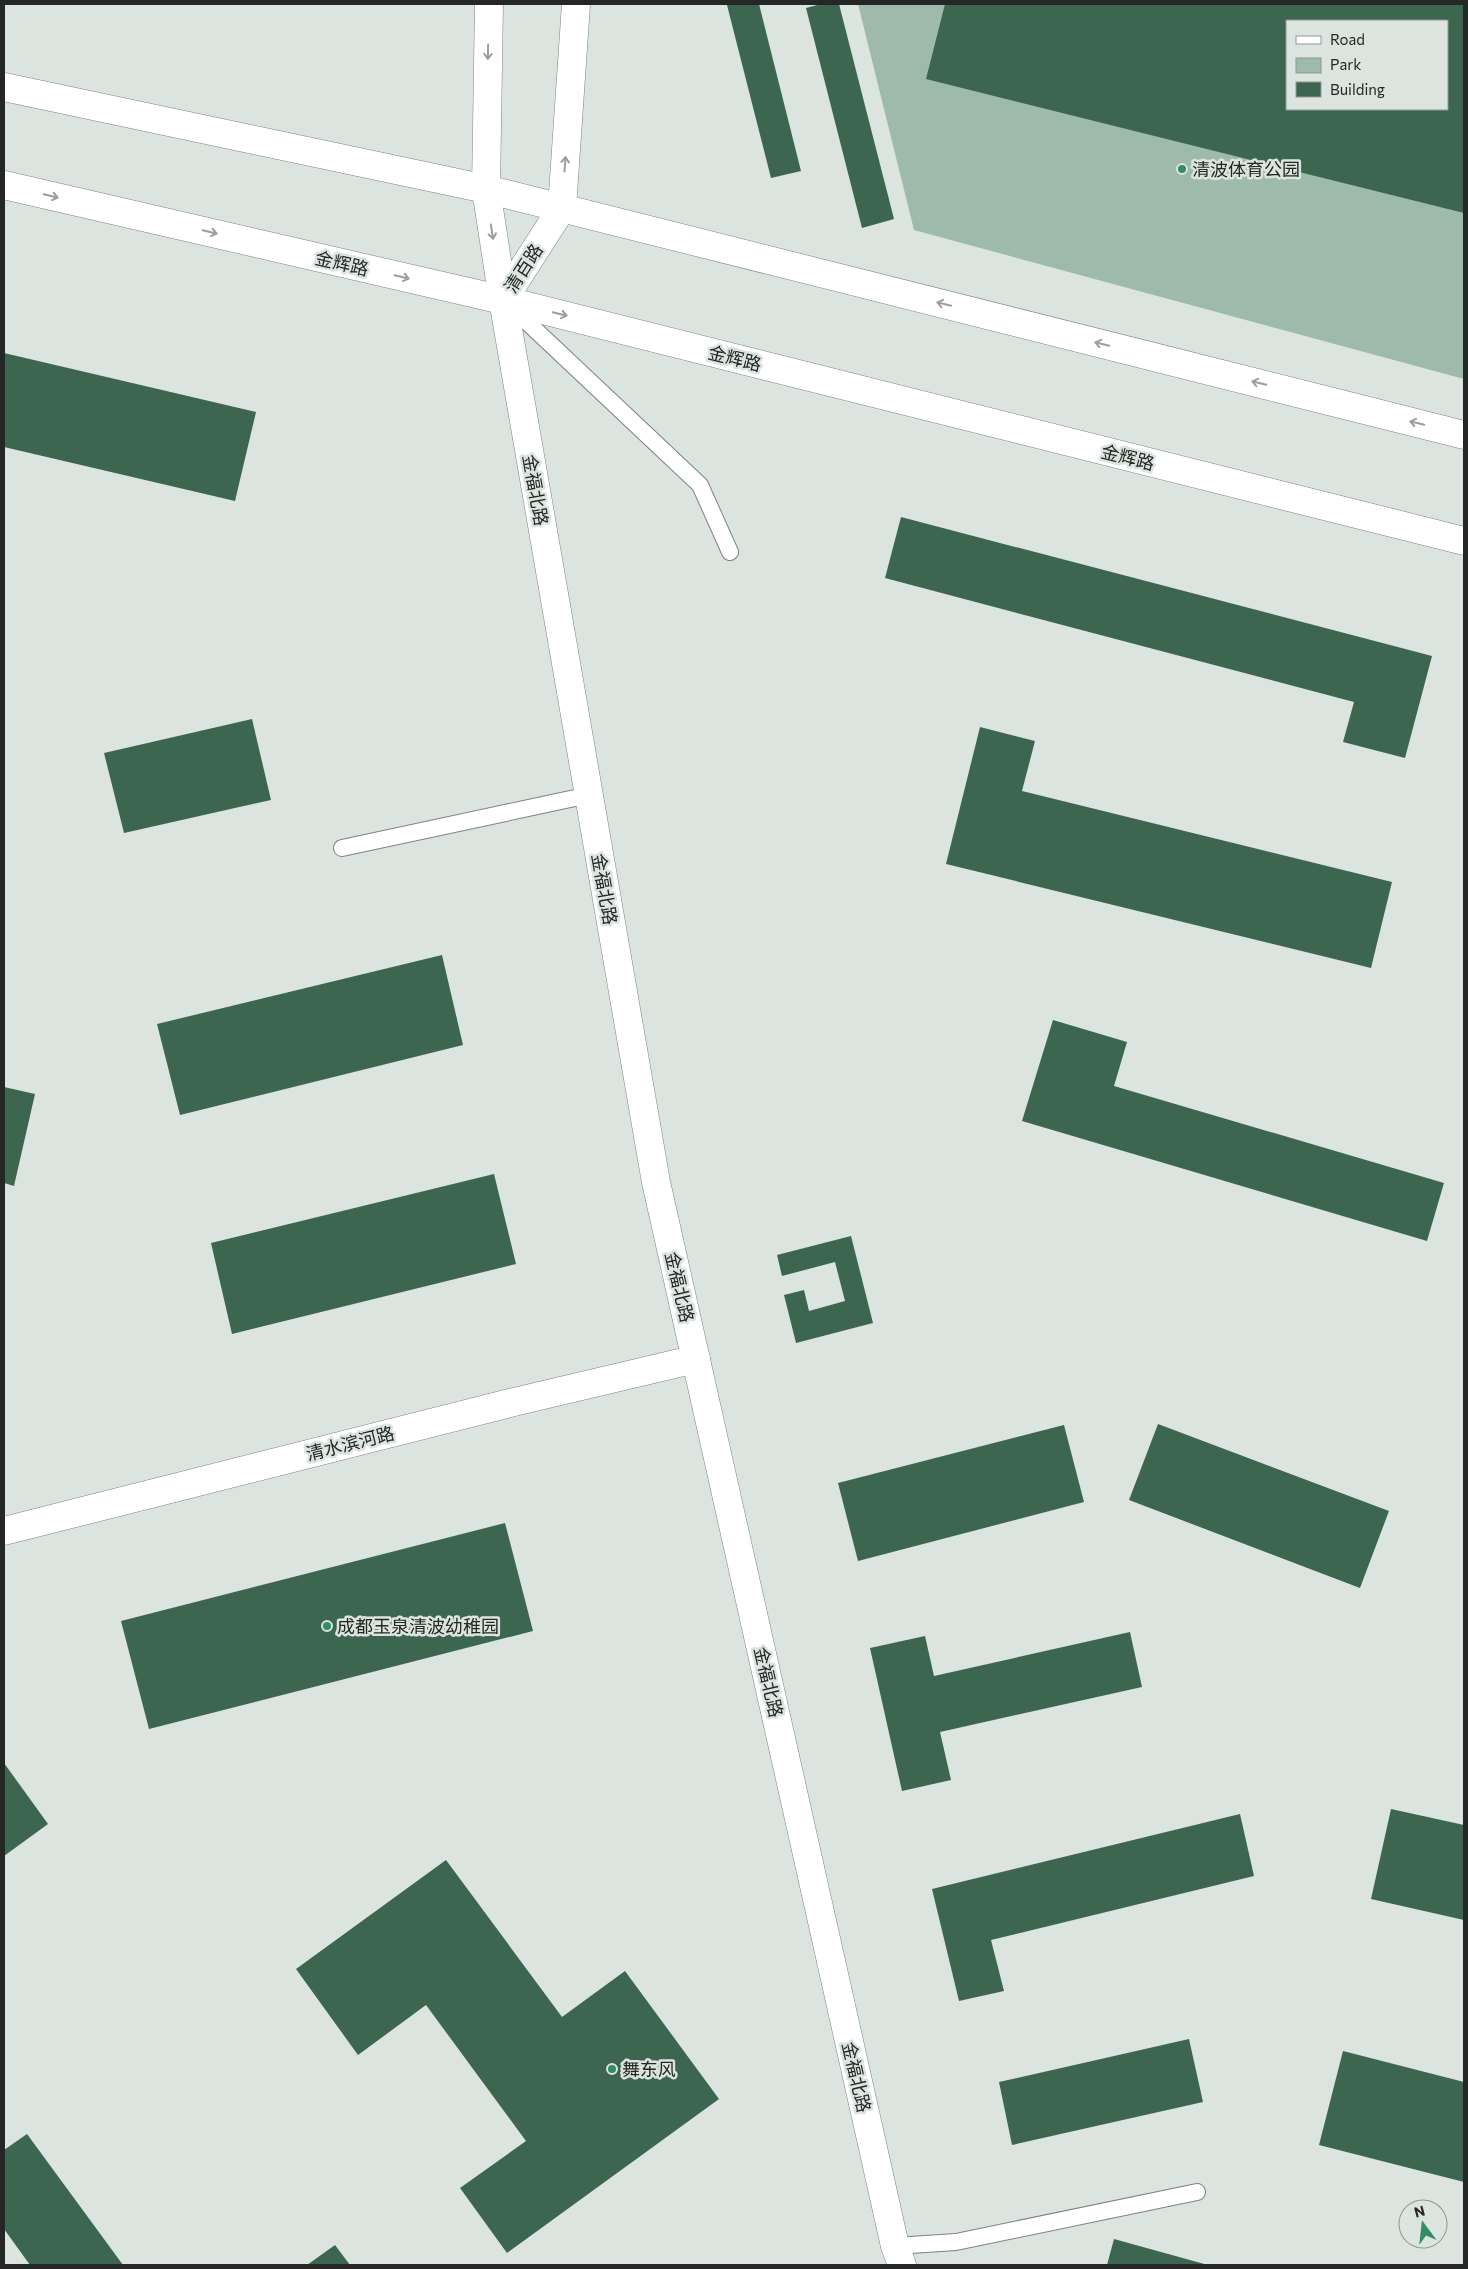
<svg xmlns="http://www.w3.org/2000/svg" width="1468" height="2269" viewBox="0 0 1468 2269" font-family="Commissioner,'Noto Sans SC',sans-serif">
  <rect width="100%" height="100%" fill="#dbe4de"/>
  <!-- green -->
  <path fill="#9ebaaa" fill-rule="evenodd" d="M858 4H1464V379L914 230ZM1287 21H1447V109H1287Z"/>
  <!-- building -->
  <path fill="#3d6650" fill-rule="evenodd" d="M734 4H759L801 171 771 178 727 5Z
    M821 4H839L894 219 862 228 806 8Z
    M945 4H1464V213L926 79ZM1287 21H1447V109H1287Z
    M4 353 256 412 235 501 4 447Z
    M901 517 1432 656 1405 758 1343 742 1354 702 885 578Z
    M252 719 271 800 124 833 104 753Z
    M980 727 1035 741 1022 791 1392 882 1371 968 946 864Z
    M442 955 463 1045 180 1115 157 1024Z
    M1053 1020 1127 1042 1114 1086 1444 1183 1427 1241 1022 1121Z
    M4 1087 35 1094 14 1186 4 1183Z
    M494 1174 516 1264 232 1334 211 1243Z
    M851 1236 873 1323 796 1343 784 1295 804 1290 809 1311 845 1301 835 1262 782 1276 777 1255Z
    M1158 1424 1389 1511 1360 1588 1129 1500Z
    M1064 1425 1084 1502 858 1561 838 1483Z
    M505 1523 533 1631 149 1729 121 1621Z
    M1130 1632 1142 1687 940 1732 951 1780 902 1791 870 1648 925 1636 934 1676Z
    M4 1763 48 1824 4 1856Z
    M1391 1809 1464 1825V1920L1371 1899Z
    M1240 1814 1254 1876 991 1940 1004 1991 959 2001 932 1889Z
    M446 1860 562 2017 625 1971 719 2099 507 2253 460 2188 526 2141 426 2005 358 2055 296 1969Z
    M1189 2039 1203 2102 1012 2145 999 2082Z
    M1343 2051 1464 2082V2182L1319 2145Z
    M27 2134 123 2265H30L4 2229V2150Z
    M1114 2239 1208 2265H1107Z
    M335 2245 350 2265H307Z"/>
  <g fill="none" stroke-linecap="round" stroke-linejoin="round">
    <!-- lane casing -->
    <g stroke="#7c847f" stroke-width="18">
      <path id="lane" d="M509 305 700 485 730 552
        M342 848 589 795
        M895 2246 956 2242 1197 2192"/>
    </g>
    <!-- street casing -->
    <g stroke="#7c847f" stroke-width="29">
      <path id="street" d="M4 1531 514 1402 696 1359"/>
    </g>
    <!-- secondary casing -->
    <g stroke="#7c847f" stroke-width="29">
      <path id="secondary" d="M489 4 486 189 503 300 656 1182 895 2246 902 2265
        M503 300 562 208 576 4"/>
    </g>
    <!-- primary casing -->
    <g stroke="#7c847f" stroke-width="29">
      <path id="primary" d="M4 87 486 189 1464 435
        M4 185 503 300 1464 541"/>
    </g>
    <!-- lane -->
    <use href="#lane" stroke="#fff" stroke-width="16"/>
    <!-- street -->
    <use href="#street" stroke="#fff" stroke-width="28"/>
    <!-- secondary -->
    <use href="#secondary" stroke="#fff" stroke-width="28"/>
    <!-- primary -->
    <use href="#primary" stroke="#fff" stroke-width="28"/>
  </g>
  <!-- one-way arrows -->
  <defs><path id="oneway-shaft" d="M-6 0H5M1.5-3L5.5 0L1.5 3" fill="none" stroke-width="1.6" stroke-linecap="round" stroke-linejoin="round" transform="scale(1.25)"/></defs>
  <g stroke="#9c9e9d">
    <use href="#oneway-shaft" transform="translate(488 52) rotate(91)"/>
    <use href="#oneway-shaft" transform="translate(565 164) rotate(-86)"/>
    <use href="#oneway-shaft" transform="translate(51 196) rotate(13)"/>
    <use href="#oneway-shaft" transform="translate(210 232) rotate(13)"/>
    <use href="#oneway-shaft" transform="translate(492 232) rotate(81)"/>
    <use href="#oneway-shaft" transform="translate(402 277) rotate(13)"/>
    <use href="#oneway-shaft" transform="translate(944 304) rotate(-166)"/>
    <use href="#oneway-shaft" transform="translate(560 314) rotate(14)"/>
    <use href="#oneway-shaft" transform="translate(1102 344) rotate(-166)"/>
    <use href="#oneway-shaft" transform="translate(1259 383) rotate(-166)"/>
    <use href="#oneway-shaft" transform="translate(1417 423) rotate(-166)"/>
  </g>
  <!-- markers -->
  <g fill="#328d63" stroke="#dbe4de" stroke-width="2">
    <circle cx="1182" cy="169" r="5"/>
    <circle cx="327" cy="1626" r="5"/>
    <circle cx="612" cy="2069" r="5"/>
  </g>
  <g text-anchor="middle" dominant-baseline="central" stroke-width="5" stroke-linejoin="round" paint-order="stroke">
    <!-- poi labels -->
    <g font-size="18" fill="#242725" stroke="#dbe4de" text-anchor="start">
      <text x="1192" y="169">清波体育公园</text>
      <text x="337" y="1626">成都玉泉清波幼稚园</text>
      <text x="622" y="2069">舞东风</text>
    </g>
    <!-- street labels -->
    <g font-size="18" fill="#242725" stroke="#dbe4de">
      <text transform="translate(342 263) rotate(13)">金辉路</text>
      <text transform="translate(523 268) rotate(-57)">清百路</text>
      <text transform="translate(735 358) rotate(14)">金辉路</text>
      <text transform="translate(1128 457) rotate(14)">金辉路</text>
      <text transform="translate(536 490) rotate(80)">金福北路</text>
      <text transform="translate(605 889) rotate(80)">金福北路</text>
      <text transform="translate(680 1287) rotate(77)">金福北路</text>
      <text transform="translate(350 1443) rotate(-14)">清水滨河路</text>
      <text transform="translate(769 1682) rotate(77)">金福北路</text>
      <text transform="translate(857 2077) rotate(77)">金福北路</text>
    </g>
  </g>
  <!-- border -->
  <rect width="1468" height="2269" fill="none" stroke="#242725" stroke-width="10"/>
  <!-- legend -->
  <rect x="1286" y="20" width="162" height="90" fill="#dbe4de" stroke="#929894"/>
  <rect x="1296" y="36" width="25" height="8" fill="#ffffff" stroke="#929894"/>
  <text x="1330" y="45" font-size="15" fill="#242725">Road</text>
  <rect x="1296" y="58" width="25" height="15" fill="#9ebaaa" stroke="#929894"/>
  <text x="1330" y="70" font-size="15" fill="#242725">Park</text>
  <rect x="1296" y="82" width="25" height="15" fill="#3d6650" stroke="#929894"/>
  <text x="1330" y="95" font-size="15" fill="#242725">Building</text>
  <!-- north arrow -->
  <g transform="translate(1423 2224) rotate(345)"><circle r="24" fill="#dbe4de" stroke="#929894"/>
  <path d="M0-4L9 19L0 12L-9 19Z" fill="#328d63"/>
  <text y="-8" font-size="14" font-weight="bold" text-anchor="middle" fill="#242725">N</text>
  </g>
</svg>
